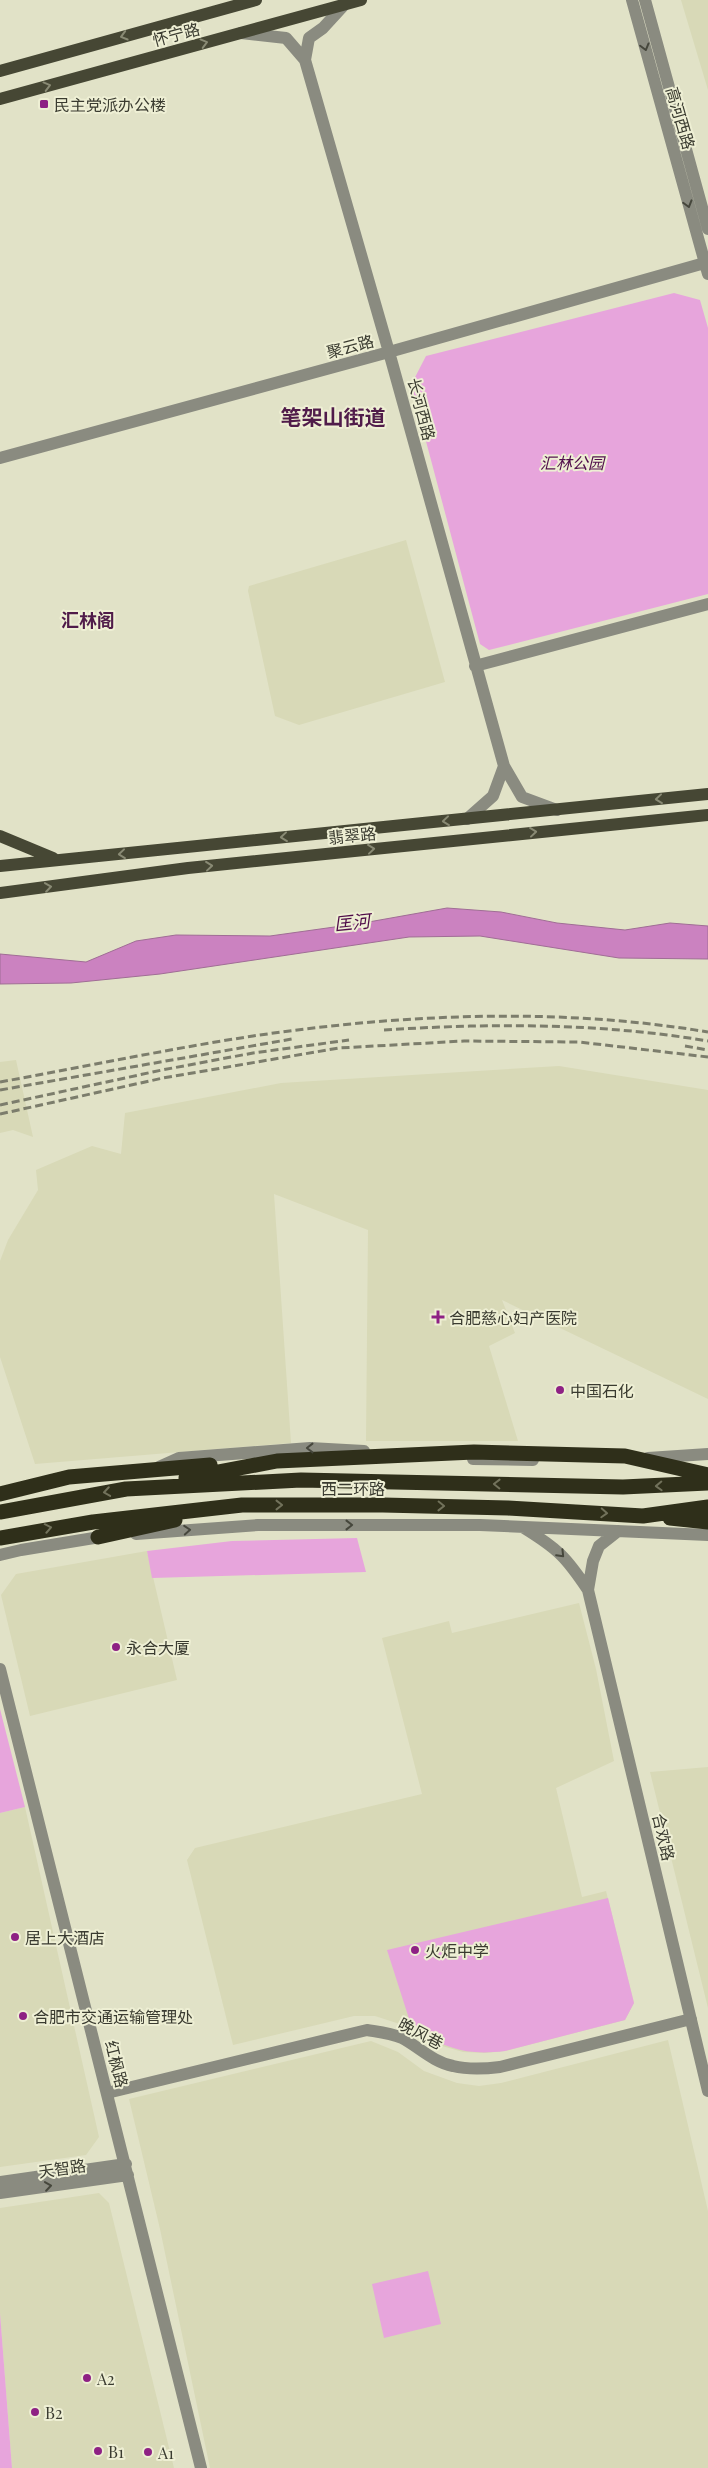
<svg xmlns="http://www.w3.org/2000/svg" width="708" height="2468" viewBox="0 0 708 2468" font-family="'Playfair Display','Noto Sans SC',serif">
  <rect width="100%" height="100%" fill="#e1e2c7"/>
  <!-- built -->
  <path fill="#d8d9b7" d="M681 0H708V90Z
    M406 540 445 682 299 725 275 716 248 591 249 586Z
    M16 1060 33 1137 13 1130 0 1133V1062Z
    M559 1066 708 1090V1399L502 1300 515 1333 489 1346 518 1441H366L368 1230 274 1194 291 1443 35 1464 0 1357V1261L8 1240 38 1190 36 1170 92 1146 121 1154 125 1113 281 1083Z
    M147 1551 177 1680 30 1716 1 1595 16 1574Z
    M579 1603 596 1669 614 1761 556 1788 582 1897 606 1891 634 2003 625 2020 505 2051 485 2053 463 2052 442 2046 412 2028 375 2016H354L233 2045 187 1860 195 1848 422 1794 382 1638 449 1621 452 1633Z
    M708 1767V2008L650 1772Z
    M25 1807 99 2137 86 2155 0 2167V1813Z
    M668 2040 708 2211V2468H210L160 2229 129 2099 371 2041 398 2052 424 2071 457 2083 479 2086 501 2083Z
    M99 2193 109 2203 174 2468H12L0 2313V2208Z"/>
  <!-- green -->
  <path fill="#e7a5dc" d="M674 293 700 300 708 328V594L489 650 480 644 411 385 426 356Z
    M357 1538 366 1572 152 1578 147 1551 232 1541Z
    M0 1709 25 1807 0 1813Z
    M608 1898 634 2003 625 2020 505 2051C465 2056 446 2048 412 2028L387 1950Z
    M428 2271 441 2324 384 2338 372 2284Z
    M0 2313 12 2468H0Z"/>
  <!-- water -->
  <path fill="#cb82c0" stroke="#a06d95" d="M447 908 501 912 557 923 625 930 670 923 708 926V959L619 958 480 936 409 937 160 974 71 983 0 984V954L86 962 136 941 176 935 270 936 363 923Z"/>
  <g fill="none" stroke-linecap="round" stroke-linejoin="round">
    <!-- minor -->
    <path stroke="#8a8b80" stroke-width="12" d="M632 0 708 274
      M645 0 708 229
      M241 33 286 38 305 60 309 38 323 28 345 4
      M305 60 389 352 504 766
      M0 458 389 352 708 262
      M475 666 708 604
      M467 819 493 796 504 766 522 797 557 810
      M648 1458 708 1454
      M473 1459 533 1460
      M159 1467 179 1458 310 1448 364 1451
      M524 1528C558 1549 566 1557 588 1590L708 2091
      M136 1534 258 1525H480L708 1535
      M0 1555 21 1550 106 1536
      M588 1590 593 1561 599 1546 618 1531
      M0 1669 201 2468
      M107 2093 367 2030C379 2032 390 2033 402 2038 419 2047 433 2062 453 2066 469 2070 484 2069 500 2067L691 2019
      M0 2182 126 2164
      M0 2193 128 2175"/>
    <!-- major -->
    <path stroke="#464734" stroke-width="12" d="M0 71 256 0
      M0 99 361 0
      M0 836 53 858
      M0 866 708 794
      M0 893 188 868 708 815"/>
    <!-- highway -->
    <path stroke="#2f2f1a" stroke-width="15" d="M186 1478 277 1461 474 1452 625 1456 708 1475
      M0 1494 69 1477 210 1465
      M0 1512 126 1489 301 1480 623 1487 708 1483
      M670 1518 708 1522
      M98 1537 175 1520
      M0 1538 93 1522 242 1505H383L508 1508 643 1516 708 1507"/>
    <!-- rail -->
    <path stroke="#7c7d6c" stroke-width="3" stroke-dasharray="8 4" stroke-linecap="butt" d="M384 1030C492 1023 601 1023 708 1041
      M685 1046 708 1050
      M0 1082C84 1067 168 1049 253 1036 403 1014 558 1007 708 1032
      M0 1090 292 1039
      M0 1105 162 1070 253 1053 349 1040
      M0 1114 163 1078 339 1048 464 1041 579 1042 708 1057"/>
  </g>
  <!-- one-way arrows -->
  <defs><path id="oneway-chevron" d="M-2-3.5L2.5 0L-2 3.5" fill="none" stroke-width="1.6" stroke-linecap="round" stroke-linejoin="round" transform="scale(1.25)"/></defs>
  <g stroke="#898a74">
    <use href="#oneway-chevron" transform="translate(124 36) rotate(164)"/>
    <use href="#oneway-chevron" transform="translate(204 43) rotate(-15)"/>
    <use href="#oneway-chevron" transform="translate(47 86) rotate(-15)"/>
    <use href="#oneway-chevron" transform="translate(659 799) rotate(174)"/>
    <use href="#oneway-chevron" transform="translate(446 821) rotate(174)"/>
    <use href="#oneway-chevron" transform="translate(533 832) rotate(-6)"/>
    <use href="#oneway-chevron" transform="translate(284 837) rotate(174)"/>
    <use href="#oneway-chevron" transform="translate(371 849) rotate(-6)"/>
    <use href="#oneway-chevron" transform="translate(122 854) rotate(174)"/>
    <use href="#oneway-chevron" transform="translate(209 866) rotate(-6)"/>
    <use href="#oneway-chevron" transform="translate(48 887) rotate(-8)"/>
  </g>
  <g stroke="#46473c">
    <use href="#oneway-chevron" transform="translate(645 47) rotate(75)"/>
    <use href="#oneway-chevron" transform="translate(688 204) rotate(74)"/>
    <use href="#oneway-chevron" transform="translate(310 1448) rotate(180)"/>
    <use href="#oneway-chevron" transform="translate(349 1525)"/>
    <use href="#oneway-chevron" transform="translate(187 1530) rotate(-4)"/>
    <use href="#oneway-chevron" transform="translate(561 1554) rotate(46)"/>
    <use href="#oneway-chevron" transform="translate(48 2186) rotate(-8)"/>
  </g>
  <g stroke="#72725b">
    <use href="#oneway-chevron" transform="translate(497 1484) rotate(-179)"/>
    <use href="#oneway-chevron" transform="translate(659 1486) rotate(178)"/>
    <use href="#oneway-chevron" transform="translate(107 1492) rotate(171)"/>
    <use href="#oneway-chevron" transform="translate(279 1505)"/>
    <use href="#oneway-chevron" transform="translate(441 1506) rotate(1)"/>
    <use href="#oneway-chevron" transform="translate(604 1513) rotate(3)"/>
    <use href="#oneway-chevron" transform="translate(48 1528) rotate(-11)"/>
  </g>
  <!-- markers -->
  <g fill="#8e2184" stroke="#eeefd4" stroke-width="2">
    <rect x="39" y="99" width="10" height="10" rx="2.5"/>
    <path d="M435.5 1309.5h5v5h5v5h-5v5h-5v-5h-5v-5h5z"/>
    <circle cx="560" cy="1390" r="5"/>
    <circle cx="116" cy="1647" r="5"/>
    <circle cx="15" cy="1937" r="5"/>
    <circle cx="415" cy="1950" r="5"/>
    <circle cx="23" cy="2016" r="5"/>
    <circle cx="87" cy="2378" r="5"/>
    <circle cx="35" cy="2412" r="5"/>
    <circle cx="98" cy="2451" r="5"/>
    <circle cx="148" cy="2452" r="5"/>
  </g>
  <g text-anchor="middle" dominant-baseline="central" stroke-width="4" stroke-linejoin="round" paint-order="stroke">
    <!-- street labels -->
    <g font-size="16" fill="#3a3b30" stroke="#eeefd4">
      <text transform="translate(176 34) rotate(-15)">怀宁路</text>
      <text transform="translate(681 118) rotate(74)">高河西路</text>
      <text transform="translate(350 346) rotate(-15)">聚云路</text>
      <text transform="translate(422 409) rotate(75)">长河西路</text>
      <text transform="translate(352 835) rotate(-6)">翡翠路</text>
      <text x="353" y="1488">西二环路</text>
      <text transform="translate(664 1837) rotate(77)">合欢路</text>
      <text transform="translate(421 2033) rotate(28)">晚风巷</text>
      <text transform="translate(117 2064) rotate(76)">红枫路</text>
      <text transform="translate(62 2168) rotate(-8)">天智路</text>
    </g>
    <!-- poi labels -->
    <g font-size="16" fill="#3a3b30" stroke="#eeefd4" text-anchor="start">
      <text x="54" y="104">民主党派办公楼</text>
      <text x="449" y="1317">合肥慈心妇产医院</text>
      <text x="570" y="1390">中国石化</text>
      <text x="126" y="1647">永合大厦</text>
      <text x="25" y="1937">居上大酒店</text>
      <text x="425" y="1950">火炬中学</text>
      <text x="33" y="2016">合肥市交通运输管理处</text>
      <text x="97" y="2378">A2</text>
      <text x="45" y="2412">B2</text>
      <text x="108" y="2451">B1</text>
      <text x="158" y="2452">A1</text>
    </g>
    <!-- park labels -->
    <g font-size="16" font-style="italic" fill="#500e4b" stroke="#eeefd4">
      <text x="572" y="462">汇林公园</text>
    </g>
    <!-- neighbourhood labels -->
    <g font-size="18" font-weight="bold" fill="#501c4a" stroke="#eeefd4">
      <text x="88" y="620">汇林阁</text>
    </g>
    <!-- water labels -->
    <g font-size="18" font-style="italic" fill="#4e0b48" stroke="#eeefd4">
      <text transform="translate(352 922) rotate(-6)">匡河</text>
    </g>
    <!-- district labels -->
    <g font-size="21" font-weight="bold" fill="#501c4a" stroke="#eeefd4">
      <text x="333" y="416">笔架山街道</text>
    </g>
  </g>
</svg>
